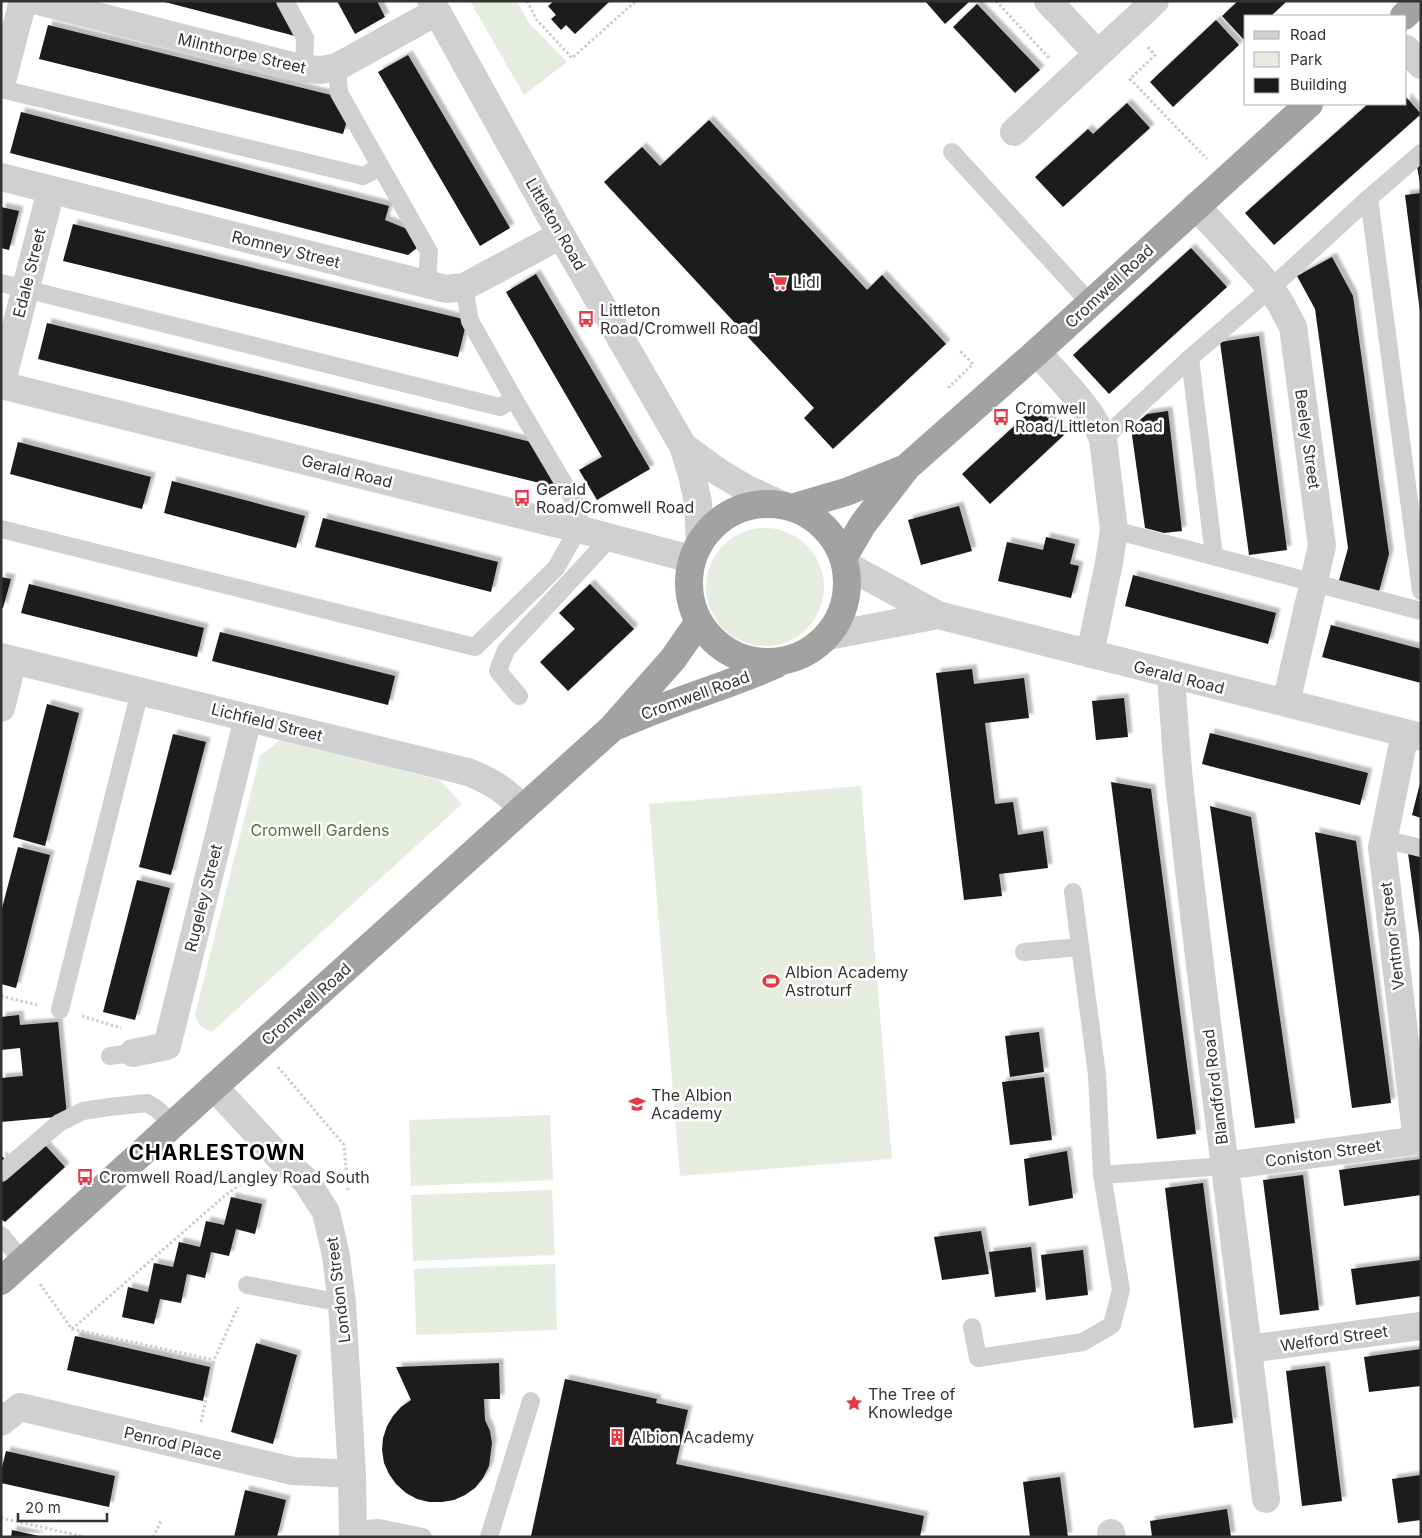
<svg xmlns="http://www.w3.org/2000/svg" width="1422" height="1538" viewBox="0 0 1422 1538" font-family="Inter,sans-serif">
  <defs>
    <filter id="shadow"><feDropShadow dx="4.5" dy="-4.5" stdDeviation="1" flood-color="#0004"/></filter>
  </defs>
  <rect width="100%" height="100%" fill="#fff"/>
  <!-- green -->
  <path fill="#e6ecdf" d="M470 1H517L529 23 567 62 524 95Z
    M706 587a59 59 0 1 1 118 0a59 59 0 1 1-118 0Z
    M280 740 440 780 462 804 212 1032 200 1026 195 1015 260 756Z
    M861 786 892 1159 680 1176 649 804Z
    M550 1115 553 1180 411 1186 409 1120Z
    M552 1190 555 1255 413 1261 411 1195Z
    M555 1264 557 1330 416 1335 414 1269Z"/>
  <!-- building -->
  <path fill="#1a1a1a" filter="url(#shadow)" d="M161 1H272L279 3 295 36Z
    M337 1H377L385 17 355 34Z
    M554 1H610L575 34 566 25 561 30 551 19 556 15 548 6Z
    M925 1H970L945 24Z
    M1238 1H1287L1271 16H1246V42L1222 16Z
    M977 4 1040 70 1015 93 953 27Z
    M1216 20 1239 45 1173 107 1150 82Z
    M48 25 335 96 348 117 343 134 39 59Z
    M408 55 510 228 480 246 378 72Z
    M1406 97 1421 114 1274 245 1245 213 1368 104H1406Z
    M1127 103 1150 128 1063 207 1035 177 1088 129 1093 134Z
    M21 112 389 206 385 220 407 229 418 247 408 255 10 153Z
    M709 120 867 290 882 275 946 344 833 449 804 418 814 408 604 182 642 147 660 166Z
    M1421 163V184H1420L1417 166Z
    M1421 193V312H1420L1405 195Z
    M1 207 19 211 9 250 1 248Z
    M73 224 467 320 458 357 63 261Z
    M1191 248 1227 287 1109 394 1073 355Z
    M1332 257 1353 296 1389 554 1378 595 1338 584 1348 548 1315 309 1297 276Z
    M536 274 650 469 597 500 579 470 602 457 506 292Z
    M47 323 531 442 550 465 556 487 38 359Z
    M1259 336 1287 550 1249 555 1220 342Z
    M1036 406 1064 435 990 504 962 474Z
    M1168 411 1182 531 1164 533 1145 528 1131 428 1147 414Z
    M18 442 151 477 142 509 10 474Z
    M172 481 305 516 296 548 164 513Z
    M959 506 972 551 921 565 908 520Z
    M323 518 498 562 491 592 315 547Z
    M1046 537 1075 544 1070 564 1079 566 1071 598 998 581 1007 542 1043 550Z
    M1133 575 1276 613 1268 644 1125 606Z
    M1 577 11 579 3 608 1 607Z
    M29 584 204 628 197 657 21 613Z
    M590 584 634 629 568 691 540 662 575 629 559 613Z
    M1331 625 1421 649V683L1322 657Z
    M220 632 395 676 388 705 212 661Z
    M972 669 974 684 1024 678 1029 718 985 723 995 804 1013 802 1018 835 1043 831 1048 868 999 874 1002 896 964 900 936 673Z
    M1124 698 1128 737 1096 740 1092 701Z
    M47 704 79 713 45 846 13 837Z
    M1210 733 1368 773 1360 805 1202 764Z
    M173 734 206 742 171 875 139 867Z
    M1111 782 1151 789 1196 1134 1157 1139Z
    M1420 783H1421V818L1412 815Z
    M1210 806 1251 817 1295 1123 1255 1128Z
    M1315 832 1356 841 1391 1103 1352 1108Z
    M18 847 50 855 16 988 1 984V912Z
    M1408 853 1421 857V942H1420Z
    M137 880 170 888 135 1020 103 1012Z
    M19 1015 20 1025 58 1022 67 1116 1 1122V1078L23 1076 20 1048 1 1050V1017Z
    M1039 1032 1044 1072 1010 1077 1005 1036Z
    M1044 1077 1052 1140 1010 1145 1002 1082Z
    M44 1144 65 1167 5 1222 1 1219V1155L15 1170Z
    M1067 1151 1073 1198 1029 1206 1024 1159Z
    M1421 1159V1195L1344 1206 1339 1170Z
    M1303 1175 1319 1310 1280 1315 1263 1180Z
    M1203 1183 1233 1423 1194 1428 1165 1188Z
    M231 1197 262 1204 255 1234 236 1229 229 1256 211 1252 205 1278 187 1274 181 1303 160 1299 154 1324 122 1317 128 1287 148 1292 154 1263 173 1267 179 1242 200 1247 206 1221 224 1225Z
    M981 1231 989 1274 942 1280 934 1237Z
    M1031 1247 1036 1292 995 1297 989 1252Z
    M1083 1250 1088 1295 1046 1300 1041 1255Z
    M1421 1260V1296L1356 1305 1351 1269Z
    M75 1336 210 1367 203 1401 67 1370Z
    M256 1343 297 1355 273 1444 231 1432Z
    M1421 1349V1386L1369 1392 1364 1357Z
    M499 1363 500 1399H484L485 1420 490 1431 492 1443 489 1466 483 1478 475 1488 465 1495 454 1500 442 1502H429L417 1499 406 1493 396 1484 389 1474 384 1463 382 1450 383 1438 387 1426 393 1416 401 1407 411 1400 396 1367Z
    M1325 1366 1342 1501 1302 1506 1286 1371Z
    M565 1379 657 1399 656 1403 688 1410 676 1464 924 1516 920 1537 531 1536Z
    M6 1451 115 1476 109 1507 1 1483V1471Z
    M1421 1475V1520L1398 1523 1392 1479Z
    M1060 1477 1068 1537H1030L1023 1482Z
    M245 1490 286 1500 277 1537H234Z
    M1227 1509 1231 1537H1152L1150 1521Z
    M12 1530 39 1536V1537H11Z"/>
  <g fill="none" stroke-linecap="round" stroke-linejoin="round">
    <!-- path -->
    <path stroke="#cdcdcd" stroke-width="3" stroke-dasharray="2.5 2.5" stroke-linecap="butt" d="M527 1 536 19 572 58 636 1
      M996 1 1050 59
      M1148 47 1155 55 1130 79 1207 159
      M948 388 973 364 959 350
      M1 996 37 1005
      M82 1016 121 1028
      M278 1067 344 1145 348 1191
      M40 1284 72 1329 214 1360
      M72 1329 228 1193 257 1174
      M201 1422 214 1360 238 1307
      M1 1518 85 1537
      M153 1537 161 1521"/>
    <!-- service -->
    <path stroke="#d0d0d0" stroke-width="18" d="M285 1 305 38 304 69
      M337 67 339 93 429 252 427 285
      M1 89 363 176 380 167
      M952 152 1090 303
      M1369 198 1421 591
      M1 283 500 407 514 399 470 321 464 287
      M1190 358 1214 556
      M1103 439 1190 358 1271 288 1369 198 1421 153
      M1 529 475 647 556 568 578 529 579 509 514 399
      M1114 530 1421 611
      M519 696 498 671 506 650 610 538
      M1383 839 1421 848
      M1024 952 1079 947
      M60 1010 140 691
      M110 1056 133 1053
      M1 1173 59 1123 83 1111 109 1107 147 1103 157 1109 173 1124
      M1102 1175 1224 1166
      M1 1235 23 1262
      M247 1285 342 1303
      M972 1327 978 1358 1083 1342 1112 1325 1121 1290 1102 1175 1097 1075 1073 892
      M353 1530 379 1528 423 1537
      M489 1537 531 1401"/>
    <!-- minor -->
    <path stroke="#d0d0d0" stroke-width="28" d="M38 1 304 69 321 70 337 67 436 12
      M1048 1 1098 54
      M1406 49 1421 65
      M1 85 23 1
      M1014 132 1155 1
      M1 177 446 289 464 287 561 235
      M1196 206 1271 288 1282 306 1293 327 1322 546 1286 703
      M1037 352C1059 378 1091 407 1103 439L1114 530 1109 563 1090 654
      M1 385 578 529 691 559
      M1 385 51 190
      M846 565 938 615 1421 737
      M828 636 938 615
      M1 657 468 772C493 782 503 789 523 808
      M1171 675C1174 716 1176 758 1181 799 1206 1033 1239 1266 1266 1499
      M1 708 13 660
      M1405 733 1382 847 1417 1141
      M133 1053 167 1046 248 718
      M214 1087 280 1158 306 1181 326 1212 336 1256 342 1303 352 1474 353 1537
      M1224 1166 1421 1140
      M1248 1349 1421 1326
      M1 1422 20 1407 293 1471 352 1474
      M1111 1533 1112 1537"/>
    <!-- tertiary -->
    <path stroke="#d0d0d0" stroke-width="28" d="M431 1 561 235 683 446 692 475 698 502 700 543
      M683 446 717 471 747 489 780 504"/>
    <!-- trunk -->
    <path stroke="#a2a2a2" stroke-width="28" d="M1404 16 1420 1
      M689 583a79 79 0 1 1 158 0a79 79 0 1 1-158 0Z
      M795 507 846 492 906 468
      M843 558 863 524 907 467 1037 352 1309 104
      M619 725C670 702 724 687 775 665
      M1 1281 214 1087 611 729 673 659 698 623"/>
  </g>
  <!-- icons -->
  <defs>
    <g id="supermarket-bare" transform="scale(1.35)"><path d="M-6-5.5h2.5l.6 2H6L4.5 2H-2.5L-4.4-4H-6ZM-1.5 3.2a1.3 1.3 0 1 0 .1 0ZM3 3.2a1.3 1.3 0 1 0 .1 0Z" fill="#e63946" stroke="#fff" stroke-width="2.5" paint-order="stroke"/></g>
    <g id="bus-bare" transform="scale(1.35)"><path d="M-5-6H5V4H4V6H2V4H-2V6H-4V4H-5ZM-3.5-4V0h7V-4ZM-3.5 1.2v1.5H-2V1.2ZM2 1.2v1.5H3.5V1.2Z" fill="#e63946" stroke="#fff" stroke-width="2.5" paint-order="stroke"/></g>
    <g id="stadium-bare" transform="scale(1.35)"><path d="M0-5a6.5 5 0 1 0 0 10a6.5 5 0 1 0 0-10ZM-3.5-1.8h7v3.6h-7Z" fill="#e63946" stroke="#fff" stroke-width="2.5" paint-order="stroke"/></g>
    <g id="school-bare" transform="scale(1.35)"><path d="M0-5L7-2L0 1L-7-2ZM-4 1L0 2.5L4 1V4Q0 6-4 4Z" fill="#e63946" stroke="#fff" stroke-width="2.5" paint-order="stroke"/></g>
    <g id="sight-bare" transform="scale(1.35)"><path d="M0-6L1.8-2.2L6-1.7L2.9 1.2L3.7 5.4L0 3.3L-3.7 5.4L-2.9 1.2L-6-1.7L-1.8-2.2Z" fill="#e63946" stroke="#fff" stroke-width="2.5" paint-order="stroke"/></g>
    <g id="building-bare" transform="scale(1.35)"><path d="M-4-6H4V6H1V3H-1V6H-4ZM-2.5-4.3h1.7v1.8h-1.7ZM.8-4.3h1.7v1.8H.8ZM-2.5-1h1.7V.8h-1.7ZM.8-1h1.7V.8H.8Z" fill="#e63946" stroke="#fff" stroke-width="2.5" paint-order="stroke"/></g>
  </defs>
  <g fill-rule="evenodd">
    <use href="#supermarket-bare" x="779" y="282"/>
    <use href="#bus-bare" x="586" y="319"/>
    <use href="#bus-bare" x="1001" y="417"/>
    <use href="#bus-bare" x="522" y="498"/>
    <use href="#stadium-bare" x="771" y="981"/>
    <use href="#school-bare" x="637" y="1104"/>
    <use href="#bus-bare" x="85" y="1177"/>
    <use href="#sight-bare" x="854" y="1403"/>
    <use href="#building-bare" x="617" y="1437"/>
  </g>
  <g text-anchor="middle" dominant-baseline="central" stroke-width="5" stroke-linejoin="round" paint-order="stroke">
    <!-- street labels -->
    <g font-size="16" fill="#333" stroke="#fff">
      <text transform="translate(242 53) rotate(13)">Milnthorpe Street</text>
      <text transform="translate(556 224) rotate(60)">Littleton Road</text>
      <text transform="translate(286 249) rotate(14)">Romney Street</text>
      <text transform="translate(29 273) rotate(-76)">Edale Street</text>
      <text transform="translate(1109 286) rotate(-43)">Cromwell Road</text>
      <text transform="translate(1308 439) rotate(82)">Beeley Street</text>
      <text transform="translate(347 471) rotate(14)">Gerald Road</text>
      <text transform="translate(1179 677) rotate(14)">Gerald Road</text>
      <text transform="translate(695 695) rotate(-20)">Cromwell Road</text>
      <text transform="translate(267 722) rotate(14)">Lichfield Street</text>
      <text transform="translate(203 898) rotate(-76)">Rugeley Street</text>
      <text transform="translate(1392 936) rotate(-97)">Ventnor Street</text>
      <text transform="translate(306 1004) rotate(-42)">Cromwell Road</text>
      <text transform="translate(1215 1087) rotate(-97)">Blandford Road</text>
      <text transform="translate(1323 1153) rotate(-8)">Coniston Street</text>
      <text transform="translate(338 1290) rotate(-97)">London Street</text>
      <text transform="translate(1334 1338) rotate(-8)">Welford Street</text>
      <text transform="translate(173 1443) rotate(13)">Penrod Place</text>
    </g>
    <!-- poi labels -->
    <g font-size="16" fill="#333" stroke="#fff" text-anchor="start">
      <text x="793" y="282">Lidl</text>
      <text x="600" y="310">Littleton<tspan x="600" dy="18">Road/Cromwell Road</tspan></text>
      <text x="1015" y="408">Cromwell<tspan x="1015" dy="18">Road/Littleton Road</tspan></text>
      <text x="536" y="489">Gerald<tspan x="536" dy="18">Road/Cromwell Road</tspan></text>
      <text x="785" y="972">Albion Academy<tspan x="785" dy="18">Astroturf</tspan></text>
      <text x="651" y="1095">The Albion<tspan x="651" dy="18">Academy</tspan></text>
      <text x="99" y="1177">Cromwell Road/Langley Road South</text>
      <text x="868" y="1394">The Tree of<tspan x="868" dy="18">Knowledge</tspan></text>
      <text x="631" y="1437">Albion Academy</text>
    </g>
    <!-- park labels -->
    <g font-size="16" fill="#56703f" stroke="#fff">
      <text x="320" y="830">Cromwell Gardens</text>
    </g>
    <!-- district labels -->
    <g font-size="21" font-weight="bold" letter-spacing="1" fill="#000" stroke="#fff">
      <text x="217" y="1152">CHARLESTOWN</text>
    </g>
  </g>
  <!-- border -->
  <rect width="1422" height="1538" fill="none" stroke="#333333" stroke-width="5"/>
  <!-- legend -->
  <rect x="1244" y="15" width="162" height="90" fill="#ffffff" stroke="#adadad"/>
  <rect x="1254" y="31" width="25" height="8" fill="#d0d0d0" stroke="#adadad"/>
  <text x="1290" y="40" font-size="15" fill="#333333">Road</text>
  <rect x="1254" y="52" width="25" height="15" fill="#e6ecdf" stroke="#adadad"/>
  <text x="1290" y="65" font-size="15" fill="#333333">Park</text>
  <rect x="1254" y="78" width="25" height="15" fill="#1a1a1a" stroke="#adadad"/>
  <text x="1290" y="90" font-size="15" fill="#333333">Building</text>
  <!-- scale -->
  <path d="M18 1513v8h89v-8" fill="none" stroke="#333333" stroke-width="2.5"/>
  <text x="25" y="1513" font-size="15" fill="#333333" stroke="#ffffff" stroke-width="4" paint-order="stroke">20 m</text>
</svg>
